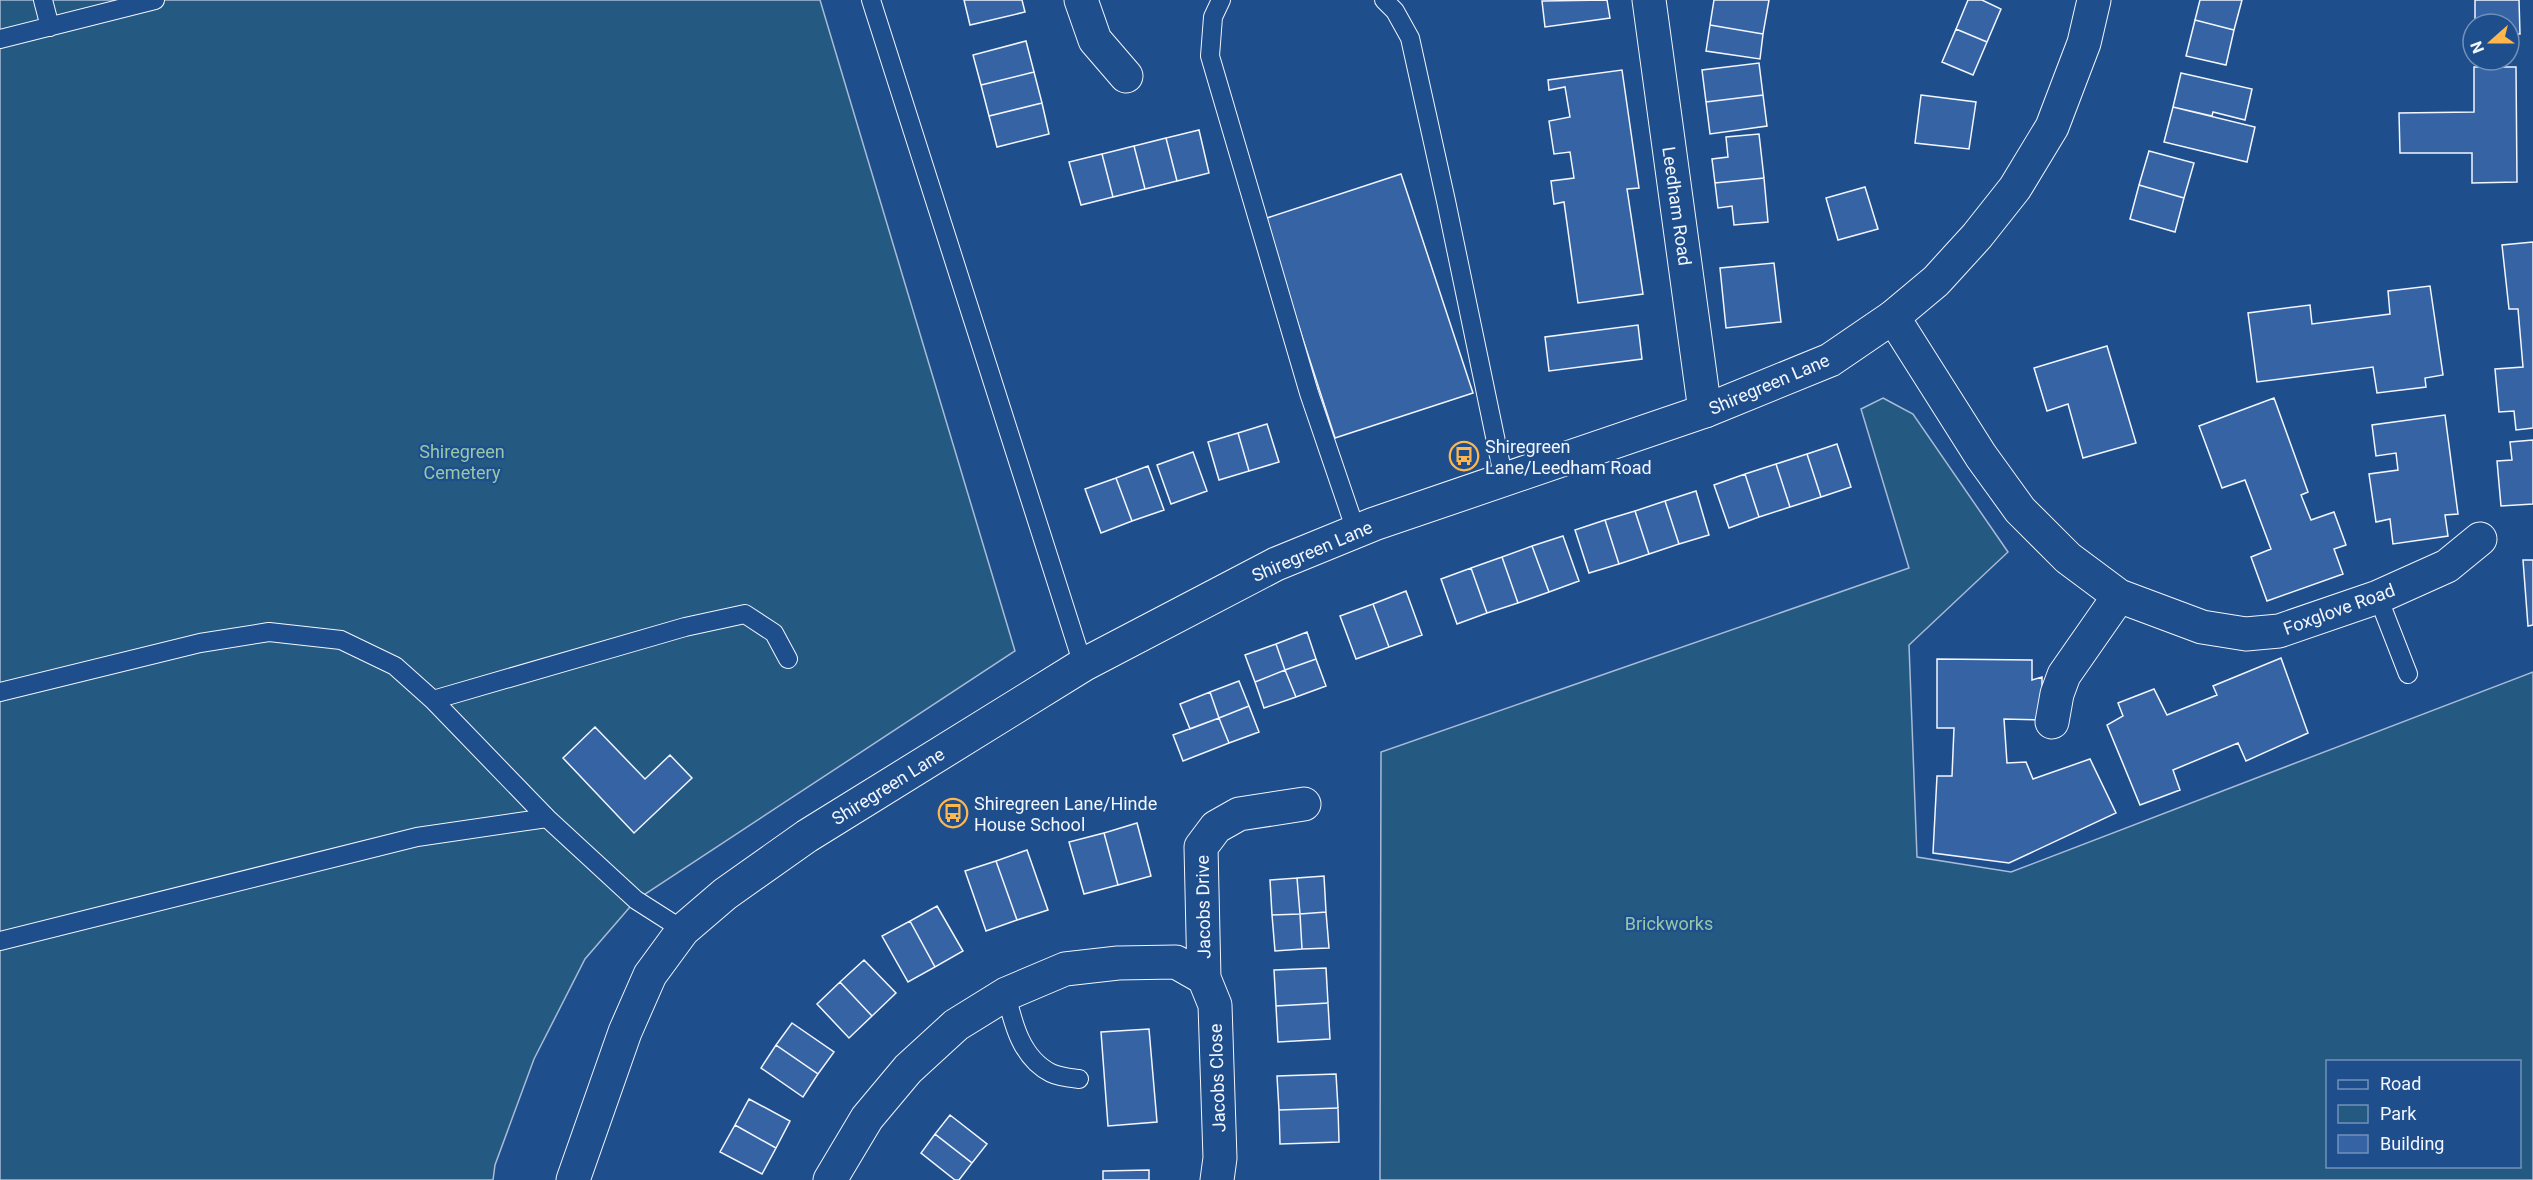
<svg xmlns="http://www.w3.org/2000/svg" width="2533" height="1180" viewBox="0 0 2533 1180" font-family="Roboto,sans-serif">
  <rect width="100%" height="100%" fill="#1f4e8c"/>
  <!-- green -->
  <path fill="#245a82" stroke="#a8bbd7" stroke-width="1.5" fill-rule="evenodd" d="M0 0H820L1015 651 636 900 585 959 534 1059 495 1165 493 1180H0Z
    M1883 398 1913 414 2008 552 1909 645 1917 857 2011 872 2533 672V1180H1380L1381 752 1909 568 1861 409ZM2328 1062H2520V1166H2328Z"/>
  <!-- building -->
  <path fill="#3563a3" stroke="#f2f6ff" stroke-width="1.5" d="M964 0H1022L1025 12 970 25Z
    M1607 0 1610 18 1545 27 1542 1Z
    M1714 0H1769L1763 34 1710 25Z
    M1968 0H1982L2001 9 1987 42 1956 29Z
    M2200 0H2242L2234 30 2195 20Z
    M2475 0H2519L2520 34H2509V24H2475Z
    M2195 20 2234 30 2226 65 2186 56Z
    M1710 25 1763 34 1760 59 1706 51Z
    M1956 29 1987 42 1973 75 1942 62Z
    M1026 41 1034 72 981 85 973 55Z
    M1759 63 1763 95 1706 102 1702 70Z
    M2474 67H2516L2517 182 2472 183V153H2400L2399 113 2474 112Z
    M1622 70 1639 188 1627 189 1643 294 1578 303 1564 202 1554 204 1551 181 1574 178 1570 152 1554 154 1549 121 1570 117 1565 87 1549 90 1548 80Z
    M1034 72 1042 103 989 116 981 85Z
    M2181 73 2252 89 2245 120 2213 112 2212 116 2173 107Z
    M1763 95 1767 126 1710 134 1706 102Z
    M1921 95 1976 102 1969 149 1915 143Z
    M1042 103 1049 134 997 147 989 116Z
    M2173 107 2255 127 2247 162 2164 142Z
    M1199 130 1209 173 1177 181 1166 138Z
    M1759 134 1764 178 1715 183 1712 159 1728 157 1726 137Z
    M1166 138 1177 181 1145 189 1134 146Z
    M1134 146 1145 189 1113 197 1102 154Z
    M2149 151 2194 163 2184 198 2139 185Z
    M1102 154 1113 197 1081 205 1069 162Z
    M1401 174 1473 393 1335 438 1264 219Z
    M1764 178 1768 222 1734 225 1732 206 1718 208 1715 183Z
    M2139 185 2184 198 2175 232 2130 219Z
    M1865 187 1878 229 1838 240 1826 198Z
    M2533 242V428L2516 430 2514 411 2499 412 2495 369 2523 367 2518 309H2509L2502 245Z
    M1774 263 1781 322 1726 328 1720 268Z
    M2430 286 2443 375 2425 378 2426 387 2377 393 2373 367 2257 382 2248 313 2310 305 2312 324 2390 314 2388 291Z
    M1638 325 1642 359 1549 371 1545 337Z
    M2107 346 2136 443 2083 458 2068 404 2047 411 2034 368Z
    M2274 398 2308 492 2301 495 2311 520 2334 512 2346 545 2334 549 2343 574 2267 601 2251 557 2271 549 2245 480 2222 488 2199 426Z
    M2445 415 2458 514 2445 515 2448 536 2393 544 2390 519 2376 522 2369 474 2398 470 2396 453 2376 456 2372 425Z
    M1267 424 1279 462 1249 471 1238 433Z
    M1238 433 1249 471 1219 480 1208 442Z
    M2533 440V504L2501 506 2497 461 2512 460 2510 442Z
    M1837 444 1851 487 1821 497 1807 454Z
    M1193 452 1207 491 1171 504 1157 465Z
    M1807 454 1821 497 1790 507 1776 464Z
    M1776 464 1790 507 1759 517 1745 474Z
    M1148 466 1164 510 1132 521 1116 478Z
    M1745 474 1759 517 1729 528 1714 485Z
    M1116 478 1132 521 1101 533 1085 489Z
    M1696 491 1709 535 1679 544 1665 501Z
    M1665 501 1679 544 1649 554 1635 511Z
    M1635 511 1649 554 1619 564 1605 520Z
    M1605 520 1619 564 1589 573 1575 530Z
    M1563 536 1579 581 1549 592 1532 546Z
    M1532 546 1549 592 1518 603 1502 557Z
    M1502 557 1518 603 1487 613 1471 568Z
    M2523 560H2533V625L2528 626Z
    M1471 568 1487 613 1457 624 1441 579Z
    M1406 591 1422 635 1389 647 1373 604Z
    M1373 604 1389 647 1356 659 1340 616Z
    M1307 632 1316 659 1285 670 1276 644Z
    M1276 644 1285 670 1255 682 1245 655Z
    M2281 658 2308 733 2246 761 2238 743 2173 770 2180 790 2140 805 2107 725 2123 716 2118 703 2154 689 2167 715 2217 695 2213 686Z
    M1316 659 1326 686 1296 697 1285 670Z
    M1937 659 2032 660V680L2042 677V720L2004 719 2007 763 2026 762 2033 779 2090 759 2116 813 2009 863 1933 853 1937 776H1952L1954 728H1937Z
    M1285 670 1296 697 1264 708 1255 682Z
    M1239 681 1249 706 1219 718 1210 692Z
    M1210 692 1219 718 1190 729 1180 704Z
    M1249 706 1259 732 1229 743 1219 718Z
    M1219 718 1229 743 1183 761 1173 735Z
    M595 727 645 779 670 755 692 778 634 833 563 758Z
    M1137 823 1151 876 1118 885 1104 833Z
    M1104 833 1118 885 1084 894 1069 842Z
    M1027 850 1048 910 1017 920 996 861Z
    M996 861 1017 920 986 931 965 871Z
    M1324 876 1326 912 1300 914 1297 878Z
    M1297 878 1300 914 1272 915 1270 880Z
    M937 906 963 951 935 967 910 921Z
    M1326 912 1329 948 1302 949 1300 914Z
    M1300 914 1302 949 1275 951 1272 915Z
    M910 921 935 967 908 982 882 936Z
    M864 960 896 993 872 1016 840 982Z
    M1326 968 1328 1003 1276 1006 1274 970Z
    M840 982 872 1016 849 1038 817 1004Z
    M1328 1003 1330 1039 1278 1042 1276 1006Z
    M792 1023 834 1052 818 1074 776 1045Z
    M1149 1029 1157 1122 1108 1126 1101 1032Z
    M776 1045 818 1074 803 1097 761 1068Z
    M1336 1074 1338 1108 1279 1110 1277 1076Z
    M749 1099 790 1121 776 1148 735 1125Z
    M1338 1108 1339 1142 1280 1144 1279 1110Z
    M950 1115 987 1144 972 1163 935 1134Z
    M735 1125 776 1148 762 1174 720 1152Z
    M935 1134 972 1163 959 1180H955L921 1153Z
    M1149 1170V1180H1103V1171Z"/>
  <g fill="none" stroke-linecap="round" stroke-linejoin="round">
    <!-- service casing -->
    <g stroke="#f2f6ff" stroke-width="20">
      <path id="service" d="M43 0 50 27
        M871 0 1083 665
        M1221 0 1213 17 1210 56 1309 393 1356 531
        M1384 0 1395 11 1410 38 1446 201 1504 480
        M0 39 155 0
        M2378 597 2408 674
        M0 692 200 643 269 632 341 640 395 666 433 700 547 818 636 900 683 930
        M433 700 685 627 745 614 774 633 788 659
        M0 941 417 837 547 818
        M1006 994C1013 1023 1021 1058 1051 1073 1059 1077 1071 1078 1079 1079"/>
    </g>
    <!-- minor casing -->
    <g stroke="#f2f6ff" stroke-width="35">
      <path id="minor" d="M1081 0 1095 40 1126 76
        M1649 0 1705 411
        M1893 317 1981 456 2020 510 2068 558 2119 596 2202 627 2246 634 2279 631 2378 597 2447 566 2480 539
        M2052 722 2057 694 2064 675 2119 596
        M830 1180 867 1118 908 1069 956 1025 1006 994 1065 969 1118 963 1176 962 1204 978
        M1217 1180 1220 1158 1215 1005 1204 978 1201 847 1216 827 1239 814 1304 804"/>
    </g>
    <!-- tertiary casing -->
    <g stroke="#f2f6ff" stroke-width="35">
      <path id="tertiary" d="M573 1180 625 1032 650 975 683 930 725 894 807 836 1083 665 1276 564 1374 524 1705 411 1830 360 1893 317 1936 281 1977 236 2015 188 2052 127 2084 43 2094 0"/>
    </g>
    <!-- service -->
    <use href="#service" stroke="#1f4e8c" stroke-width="18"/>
    <!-- minor -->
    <use href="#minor" stroke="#1f4e8c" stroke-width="33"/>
    <!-- tertiary -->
    <use href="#tertiary" stroke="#1f4e8c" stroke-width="33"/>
  </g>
  <!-- icons -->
  <defs>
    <g id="bus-ring" transform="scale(1.5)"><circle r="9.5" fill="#1f4e8c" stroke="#ffb74d" stroke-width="1.5"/><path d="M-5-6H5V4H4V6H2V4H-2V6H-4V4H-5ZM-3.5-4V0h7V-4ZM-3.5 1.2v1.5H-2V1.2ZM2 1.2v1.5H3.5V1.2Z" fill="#ffb74d"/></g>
  </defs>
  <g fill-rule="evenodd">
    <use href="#bus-ring" x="1464" y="456"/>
    <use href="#bus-ring" x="953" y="813"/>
  </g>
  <g text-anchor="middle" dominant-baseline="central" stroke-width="4.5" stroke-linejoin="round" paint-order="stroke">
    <!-- street labels -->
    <g font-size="18" fill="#f2f6ff" stroke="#1f4e8c">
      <text transform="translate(1677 206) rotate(82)">Leedham Road</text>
      <text transform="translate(1769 384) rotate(-23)">Shiregreen Lane</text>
      <text transform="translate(1312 551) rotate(-23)">Shiregreen Lane</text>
      <text transform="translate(2339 609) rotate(-20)">Foxglove Road</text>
      <text transform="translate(888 786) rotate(-32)">Shiregreen Lane</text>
      <text transform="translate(1203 907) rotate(-91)">Jacobs Drive</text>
      <text transform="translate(1217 1078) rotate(-92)">Jacobs Close</text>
    </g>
    <!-- poi labels -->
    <g font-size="18" fill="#f2f6ff" stroke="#1f4e8c" text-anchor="start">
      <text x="1485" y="446">Shiregreen<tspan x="1485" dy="21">Lane/Leedham Road</tspan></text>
      <text x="974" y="803">Shiregreen Lane/Hinde<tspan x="974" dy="21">House School</tspan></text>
    </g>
    <!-- park labels -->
    <g font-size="18" fill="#97c8a6" stroke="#1f4e8c">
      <text x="462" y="451">Shiregreen<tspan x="462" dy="21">Cemetery</tspan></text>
      <text x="1669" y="923">Brickworks</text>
    </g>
  </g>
  <!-- legend -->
  <rect x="2326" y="1060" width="195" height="108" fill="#1f4e8c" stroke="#7391ba" stroke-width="1.5"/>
  <rect x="2338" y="1080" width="30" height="9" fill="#1f4e8c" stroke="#7391ba" stroke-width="1.5"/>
  <text x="2380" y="1090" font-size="18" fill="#f2f6ff">Road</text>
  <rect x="2338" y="1105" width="30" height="18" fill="#245a82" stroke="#7391ba" stroke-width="1.5"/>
  <text x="2380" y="1120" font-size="18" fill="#f2f6ff">Park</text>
  <rect x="2338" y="1135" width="30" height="18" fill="#3563a3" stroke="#7391ba" stroke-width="1.5"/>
  <text x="2380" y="1150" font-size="18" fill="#f2f6ff">Building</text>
  <!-- north arrow -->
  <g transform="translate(2491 42) rotate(249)"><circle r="28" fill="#1f4e8c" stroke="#7391ba" stroke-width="1.5"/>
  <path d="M0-4.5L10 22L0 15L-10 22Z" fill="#ffb74d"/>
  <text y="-9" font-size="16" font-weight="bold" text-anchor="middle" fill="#f2f6ff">N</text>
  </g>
</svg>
